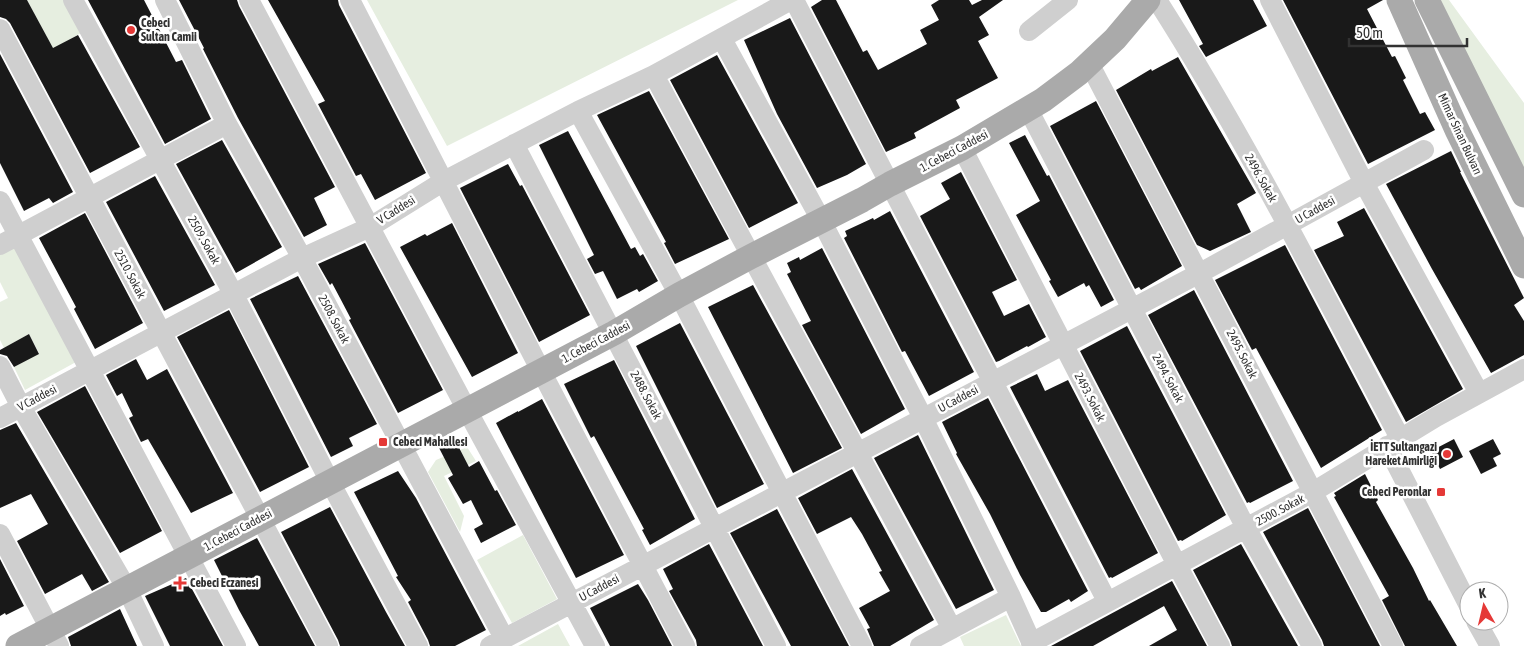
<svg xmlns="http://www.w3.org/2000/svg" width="1524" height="646" viewBox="0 0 1524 646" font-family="'Asap Condensed',sans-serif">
  <rect width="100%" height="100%" fill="#fff"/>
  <!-- green -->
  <path fill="#e6eee0" d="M27 0H64L81 33 53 49Z
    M367 0H738L447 146Z
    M1434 0H1449L1524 103V174Z
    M15 247 76 362 25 390 14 367 39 353 29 334 4 348 0 340V302L8 298 0 282V255Z
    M467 447 476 461 444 476 464 516 460 532 428 472 436 460Z
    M523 535 557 599 512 623 477 560Z
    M1006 615 1021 646H964L960 637Z
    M558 624 570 646H518Z"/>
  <!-- building -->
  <path fill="#191919" d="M0 0H27L53 48 78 35 140 147 90 173 10 23 6 19 0 17Z
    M88 0H144L176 62 182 60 211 119 165 144Z
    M179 0H237L239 6 335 187 314 198 327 225 304 237 238 118 203 49 204 48Z
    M268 0H338L339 5 426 173 375 200 361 174 356 176 318 104 325 101Z
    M822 0H836L863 52 867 50 878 70 927 44 920 30 939 20 931 5 939 0H969L972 5 982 0H1003L979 17 989 35 978 41 998 78 956 100 960 108 914 133 916 138 886 152 811 7Z
    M1179 0H1253L1267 26 1206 57 1199 46 1203 44Z
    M1283 0H1383L1367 9 1392 57 1395 56 1406 78 1403 80 1420 114 1425 112 1435 130 1368 164Z
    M790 18 866 164 847 175 817 188 777 114 744 40Z
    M0 54 73 192 53 203 49 198 24 211 0 163Z
    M717 55 798 203 749 228 670 80Z
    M1178 57 1256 193 1237 204 1251 232 1210 251 1197 245 1116 90 1151 69 1152 71Z
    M649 91 729 239 675 264 664 243 666 242 597 115Z
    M1096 101 1182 266 1141 290 1139 287 1135 289 1050 126Z
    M568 131 631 249 635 247 640 256 643 254 658 281 639 292 637 289 617 299 603 271 595 274 587 259 594 255 539 145Z
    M1025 135 1047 176 1049 175 1114 300 1101 307 1089 285 1086 287 1084 283 1058 297 1049 281 1051 280 1016 215 1040 201 1009 143Z
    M222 140 282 247 236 273 176 164Z
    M1451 151 1461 172H1460L1524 298 1514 305 1524 321V355L1491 373 1432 269 1386 184Z
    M508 164 520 186 522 185 590 315 539 342 460 188Z
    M961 172 1017 280 992 292 1004 316 1029 304 1046 337 1028 347 1027 346 999 361 996 362 920 216 950 199 941 183Z
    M155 176 215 285 164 311 106 202Z
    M1364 208 1463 389 1406 422 1314 250 1344 236 1337 222Z
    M890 211 974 372 929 396 905 351 902 352 844 238 847 236 845 231 873 218 874 220Z
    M85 213 143 323 95 349 74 309 76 307 39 238Z
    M452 223 518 353 472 377 400 247 425 234 427 236Z
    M365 243 443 390 398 413 349 320 351 319 340 298 332 283 330 285 318 264Z
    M1285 245 1382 430 1321 468 1256 348 1252 350 1215 280Z
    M822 248 905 409 861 434 802 325 811 321 787 274 791 272 787 263 799 257 800 260Z
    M298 276 377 424 349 438 353 446 331 457 250 299Z
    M753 285 842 448 793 473 708 307Z
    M1194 290 1293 481 1250 503 1249 502 1247 503 1148 315Z
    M229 310 309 467 260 492 177 337Z
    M680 323 764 484 717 508 636 346Z
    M1127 326 1226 515 1182 541 1181 540 1178 541 1080 351Z
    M29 334 39 354 14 367 7 356 0 354V350Z
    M136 359 147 380 167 369 233 493 191 513 148 439 141 442 129 418 133 416 122 393 117 396 106 375Z
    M614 360 695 519 650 545 642 530 644 529 594 436 591 438 564 384Z
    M1037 374 1045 391 1068 380 1158 553 1112 578 1111 577 1109 578 1010 387Z
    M85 386 162 531 120 553 37 412Z
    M988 398 1088 591 1071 602 1069 599 1046 612H1041L1020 575 990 514 956 454 957 453 942 422Z
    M542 399 624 555 576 578 496 423 518 411V412Z
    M16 423 109 582 92 591 82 574 45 594 17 541 48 524 31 494 0 508V430Z
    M918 435 994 590 956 609 874 458Z
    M453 436 469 467 479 461 495 491 497 490 516 525 481 543 474 529 483 524 471 500 463 504 448 478 453 475 437 444Z
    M1454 439 1463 457 1440 469 1431 451Z
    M1493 439 1501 454 1493 458 1497 466 1481 474 1469 451Z
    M852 469 934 620 890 646H874L867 629 870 628 859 608 890 591 879 572 882 571 862 534 851 517 817 534 798 498Z
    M398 471 416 498 486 630 455 646H430L428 640 408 602 411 600 396 577 398 576 354 492Z
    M1365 474 1378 500 1376 502 1413 568 1429 601 1430 600 1457 646H1405L1382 600 1389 596 1334 497 1336 496 1334 493Z
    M330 507 386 612 405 646H340L338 640 281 532Z
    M1308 508 1380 646H1324L1322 640 1263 532Z
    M777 509 849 646H791L730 533Z
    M257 538 315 646H259L239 610 214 560Z
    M709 544 763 646H697L696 640 669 591 673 589 663 569Z
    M1241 544 1298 646H1232L1230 640 1193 570Z
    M0 559 24 606 6 615 5 613 0 616Z
    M186 578 223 646H170L145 596Z
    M1172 581 1207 646H1149L1177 630 1164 606 1093 646H1051Z
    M638 584 648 600 672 646H610L590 608Z
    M120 609 137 646H71L68 637Z"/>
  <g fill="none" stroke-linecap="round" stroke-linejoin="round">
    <!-- minor -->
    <path stroke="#cfcfcf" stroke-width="20" d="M73 0 234 295 330 482 418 646
      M165 0 227 124 302 258 504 638
      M249 0 467 410 595 646
      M350 0 541 371 685 646
      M794 0 1107 601
      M1157 0C1247 141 1322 291 1400 438
      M1270 0 1364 183 1479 393
      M0 29 328 646
      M1029 31 1068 0
      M722 39 821 220 923 418 1011 597 1033 646
      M1089 63 1393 646
      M654 75C752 260 854 443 952 629
      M1028 109 1246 528 1312 646
      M578 111 679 295 862 646
      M514 144 776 646
      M962 148 1177 565 1220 646
      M0 201 236 646
      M0 245 227 124
      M0 366 21 407 127 589 154 646
      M0 418 302 258 370 227 444 181 578 111 654 75 791 0
      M1387 446 1469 606
      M0 534 59 646
      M1476 621 1490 646
      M1031 643 1313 492 1436 417 1524 369
      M490 646 1200 273 1424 150
      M920 646 1011 597"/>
    <!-- major -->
    <path stroke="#aaa" stroke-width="25" d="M1399 0 1457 130 1524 266
      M1427 0 1524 195
      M18 646 614 333 679 295 750 257 862 200 890 184 962 148 1043 100 1079 73 1115 39 1148 0"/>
  </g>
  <!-- markers -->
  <g fill="#e53937" stroke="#fff" stroke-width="2">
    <circle cx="131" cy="30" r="5"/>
    <rect x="378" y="437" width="10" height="10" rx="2.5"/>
    <circle cx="1447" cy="454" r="5"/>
    <rect x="1436" y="487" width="10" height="10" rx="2.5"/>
    <path d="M177.5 575.5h5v5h5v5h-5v5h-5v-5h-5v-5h5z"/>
  </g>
  <g text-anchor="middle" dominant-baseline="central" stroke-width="5" stroke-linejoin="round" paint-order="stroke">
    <!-- poi labels -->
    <g font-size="12" font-weight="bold" fill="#323232" stroke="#fff" text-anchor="start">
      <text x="141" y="23">Cebeci<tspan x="141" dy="14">Sultan Camii</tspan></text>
      <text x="393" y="442">Cebeci Mahallesi</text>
      <text x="1437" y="447" text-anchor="end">İETT Sultangazi<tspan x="1437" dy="14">Hareket Amirliği</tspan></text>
      <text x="1431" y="492" text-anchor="end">Cebeci Peronlar</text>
      <text x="190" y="583">Cebeci Eczanesi</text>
    </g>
    <!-- street labels -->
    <g font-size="12" fill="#323232" stroke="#fff">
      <text transform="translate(1460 134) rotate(65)">Mimar Sinan Bulvarı</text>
      <text transform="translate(954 151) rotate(-28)">1. Cebeci Caddesi</text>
      <text transform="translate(1261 178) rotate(61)">2496. Sokak</text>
      <text transform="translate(396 210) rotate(-32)">V Caddesi</text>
      <text transform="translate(1315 210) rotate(-29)">U Caddesi</text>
      <text transform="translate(204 240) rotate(61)">2509. Sokak</text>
      <text transform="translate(130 274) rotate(62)">2510. Sokak</text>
      <text transform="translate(334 319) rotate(62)">2508. Sokak</text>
      <text transform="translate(596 342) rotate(-28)">1. Cebeci Caddesi</text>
      <text transform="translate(1242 354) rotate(63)">2495. Sokak</text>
      <text transform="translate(1168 378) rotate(62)">2494. Sokak</text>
      <text transform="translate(646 395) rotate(62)">2488. Sokak</text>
      <text transform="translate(1090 397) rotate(63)">2493. Sokak</text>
      <text transform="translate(37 398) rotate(-28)">V Caddesi</text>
      <text transform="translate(958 399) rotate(-28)">U Caddesi</text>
      <text transform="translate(1280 510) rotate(-28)">2500. Sokak</text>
      <text transform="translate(238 530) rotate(-28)">1. Cebeci Caddesi</text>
      <text transform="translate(599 588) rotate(-28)">U Caddesi</text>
    </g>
  </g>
  <!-- north arrow -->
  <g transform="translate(1484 606) rotate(352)"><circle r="24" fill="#ffffff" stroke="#adadad"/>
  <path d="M0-4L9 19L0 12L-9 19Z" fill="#e53937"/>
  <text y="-8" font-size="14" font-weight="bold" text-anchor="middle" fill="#323232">K</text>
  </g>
  <!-- scale -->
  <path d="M1349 38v8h118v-8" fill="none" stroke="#323232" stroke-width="2.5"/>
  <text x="1356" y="38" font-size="15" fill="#323232" stroke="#ffffff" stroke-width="4" paint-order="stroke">50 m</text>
</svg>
